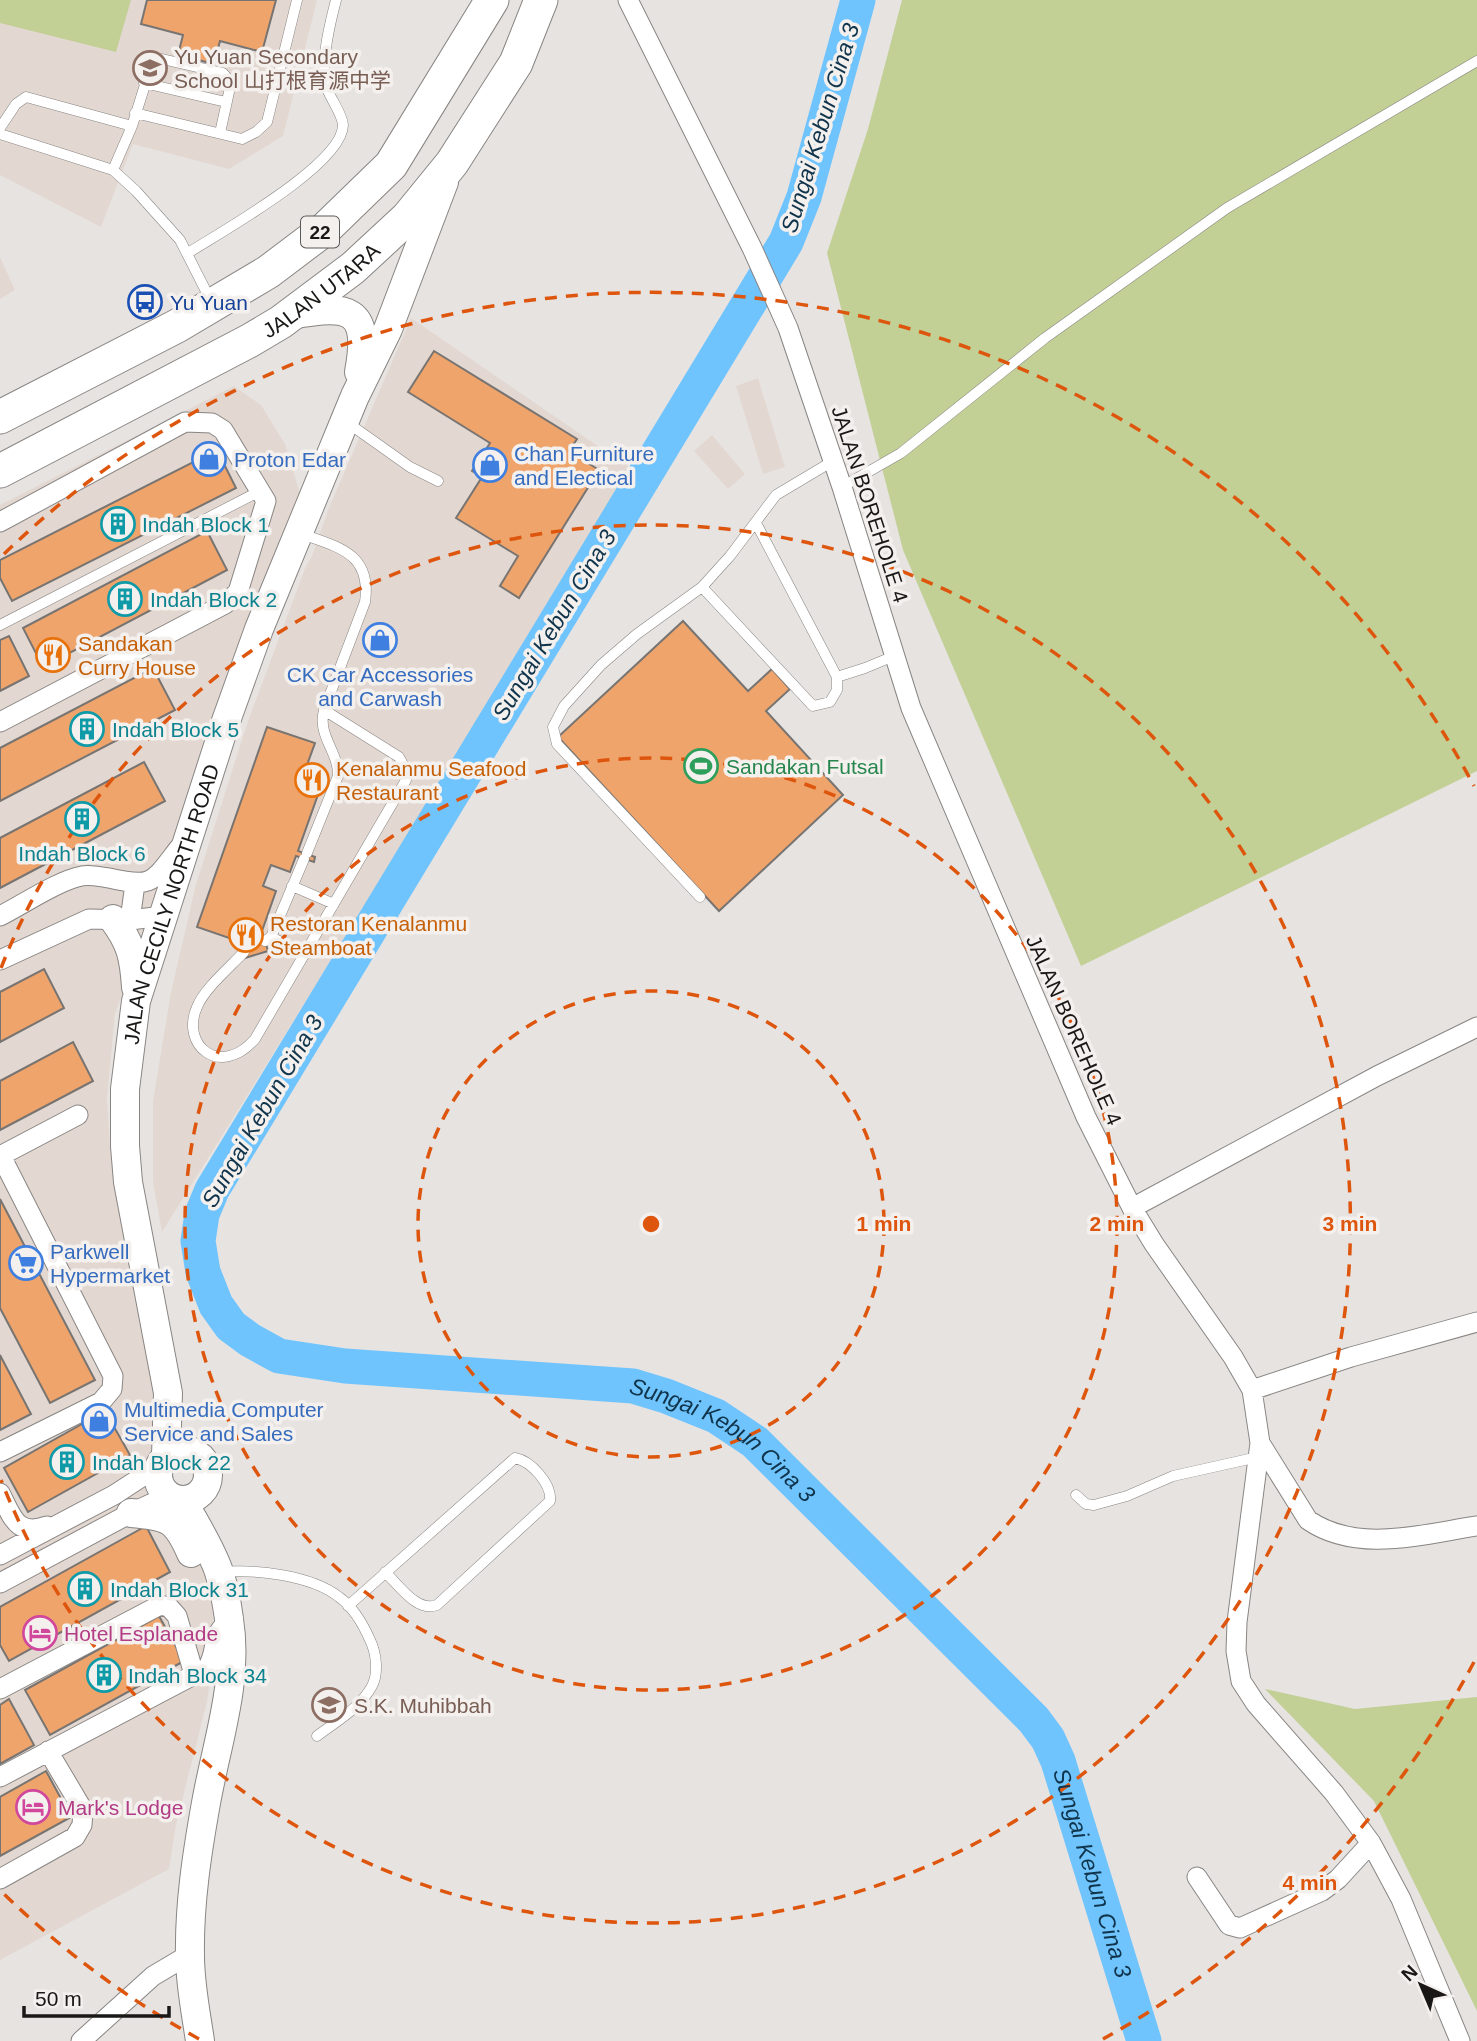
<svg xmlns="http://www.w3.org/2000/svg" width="1477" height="2041" viewBox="0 0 1477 2041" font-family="Arial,'Noto Sans SC',sans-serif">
  <rect width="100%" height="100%" fill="#e7e3e1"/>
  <!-- built -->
  <path fill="#e3d8d1" d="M0 0H317L283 136 229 169 133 144 101 227 0 175Z
    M0 257 15 290 0 299Z
    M411 318 630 468 521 646 448 773 162 1232 153 1182V1101L171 992 196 884 248 721 306 566 312 556 328 510Z
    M758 378 785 467 763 474 736 386Z
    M234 386 261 405 285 444 300 493 115 1014 107 1099 111 1159 178 1514 189 1544 204 1573 212 1608 215 1645 207 1702 176 1825 169 1869 0 1960V505Z
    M712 435 745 474 728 489 694 451Z"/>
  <!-- green -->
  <path fill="#c2cf95" d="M0 0H131L116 52 0 23Z
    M902 0H1477V771L1081 966 903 550 827 253 868 129Z
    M1265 1689 1355 1709 1477 1697V2011L1374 1801Z"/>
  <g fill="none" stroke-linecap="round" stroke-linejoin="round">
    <!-- river -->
    <path stroke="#70c4fd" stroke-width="35" id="s1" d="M858 0 804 197 786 242 212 1190 202 1214 198 1241 203 1272 216 1305 231 1326 250 1340 279 1356 345 1366 633 1386 666 1396 716 1416 755 1442 1034 1720 1048 1739 1058 1761 1144 2041"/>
  </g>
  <!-- building -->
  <path fill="#efa46b" stroke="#777472" stroke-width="2" d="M147 0H276L262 52 220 41 214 64 178 55 183 35 141 24Z
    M434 351 577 439 569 451 599 470 519 598 500 586 518 556 456 518 482 477 472 471 490 443 408 392Z
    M217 450 236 488 12 601 0 578V560Z
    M207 531 227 570 43 667 23 628Z
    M683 621 748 691 772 669 790 689 766 711 843 795 719 911 558 737Z
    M9 636 29 676 0 691V640Z
    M153 668 175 710 0 801V748Z
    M267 727 315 743 307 765 326 772 298 851 315 857 314 862 296 856 290 872 271 865 263 886 276 891 262 931 268 951 245 958 241 942 197 927Z
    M144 762 165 801 0 888V838Z
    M44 969 64 1008 0 1042V992Z
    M73 1042 93 1081 0 1130V1081Z
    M0 1199 95 1380 50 1403 0 1308Z
    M0 1355 31 1414 0 1430Z
    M105 1411 130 1455 28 1512 4 1468Z
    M146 1526 170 1572 9 1661 0 1645V1607Z
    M159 1616 184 1661 50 1735 25 1690Z
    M9 1699 34 1745 0 1764V1705Z
    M46 1771 71 1817 0 1856V1797Z"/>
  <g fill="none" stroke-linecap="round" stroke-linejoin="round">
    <!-- service casing -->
    <g stroke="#888583" stroke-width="11">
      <path id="service" d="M144 83 226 102
        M135 113 242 139 256 132 267 122 297 0
        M0 128 16 104 26 97 132 126
        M0 134 113 170 136 191 180 240 211 301
        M113 170 132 126 151 66 162 59 223 73 231 83 220 133
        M188 253C221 232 343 164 343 125 342 112 329 98 326 85 320 63 330 23 336 0
        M348 423 410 467 438 481
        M842 487 901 453 1045 338 1227 208 1477 61
        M756 523 837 677
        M299 533C338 547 372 553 365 602L324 710
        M702 587 813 706 830 702 837 690V677L865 668 894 656
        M0 625 260 491
        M292 886 334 904
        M700 897 557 744 553 727 564 706 601 665 637 634 702 587 730 556 776 495 833 461
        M271 937 305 954
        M265 941 271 937 304 859
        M244 952C230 967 204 989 197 1007 180 1045 220 1079 255 1039L406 780 407 772 399 757 324 710C317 736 339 752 338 776L307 853
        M1076 1495 1086 1504 1094 1505 1127 1496 1173 1476 1258 1457
        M220 1572C255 1569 311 1575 339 1597 353 1607 363 1624 370 1640 376 1652 379 1673 372 1686 360 1708 337 1721 317 1736
        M348 1606 515 1458C531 1461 552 1484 550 1501L437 1605C417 1613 399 1585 385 1572"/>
    </g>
    <!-- minor casing -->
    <g stroke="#888583" stroke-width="21">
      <path id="minor" d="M628 0 752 248 788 328 842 487 911 708 1086 1117 1132 1208 1154 1244 1233 1357 1252 1390 1260 1443 1237 1622 1236 1651 1241 1681 1256 1704 1334 1793 1371 1843 1401 1899 1460 2041
        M0 522 185 422 212 423 223 430 266 501 238 592 225 604 0 722
        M0 916C22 905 59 880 82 876 90 874 101 877 109 878 153 888 152 883 179 848
        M130 920 135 884
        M0 960 89 919 130 920 163 916
        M0 1156 78 1115
        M1132 1208 1377 1076 1477 1027
        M1252 1390 1351 1357 1477 1322
        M1260 1443 1308 1520C1357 1554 1423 1534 1477 1526
        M0 1452 101 1402 112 1389 113 1376 1 1156
        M0 1493C12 1516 16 1537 47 1526
        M0 1555 114 1495 160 1465
        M0 1583 131 1513 168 1496
        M0 1689 160 1605 169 1607 177 1616 194 1674
        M0 1777 207 1668C219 1650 209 1635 230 1621
        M1197 1877 1229 1925 1240 1928 1322 1891 1338 1879 1371 1843
        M0 1879 75 1837 82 1825 83 1810 48 1751
        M81 2041 153 1976 190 1954"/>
    </g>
    <!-- secondary casing -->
    <g stroke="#888583" stroke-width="30">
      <g id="secondary">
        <path d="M291 315C348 304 371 307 359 372"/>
        <path d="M113 919C131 943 134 957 136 987"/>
        <circle cx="183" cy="1475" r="25"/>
        <path id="s2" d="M166 1456 168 1393 128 1182 125 1146V1089L136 1001 226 721 259 629 355 396 388 329 444 182"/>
        <path d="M183 1501C195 1524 211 1548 219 1572 224 1587 227 1604 229 1619 239 1682 217 1741 206 1803 197 1853 189 1905 190 1956 190 1985 196 2013 200 2041"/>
        <path d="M131 1513C168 1516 176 1518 191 1553"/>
      </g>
    </g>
    <!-- trunk casing -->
    <g stroke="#888583" stroke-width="35">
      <g id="trunk">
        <path d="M0 417 177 326 268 272 325 229 391 165 492 0"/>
        <path id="s3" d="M0 471 249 341 281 322 353 268 408 217 452 163 516 63 541 0"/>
      </g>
    </g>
    <!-- service -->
    <use href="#service" stroke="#fff" stroke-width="10"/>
    <!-- minor -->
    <use href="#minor" stroke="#fff" stroke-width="19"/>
    <!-- secondary -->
    <use href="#secondary" stroke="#fff" stroke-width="28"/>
    <!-- trunk -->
    <use href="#trunk" stroke="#fff" stroke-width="33"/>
  </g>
  <!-- distance rings -->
  <g fill="none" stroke="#de560d" stroke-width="3.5" stroke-dasharray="12 9">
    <circle cx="651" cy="1224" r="233"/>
    <circle cx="651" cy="1224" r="466"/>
    <path d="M1 968A699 699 0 1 1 1 1480"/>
    <path d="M1474 1662A932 932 0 0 1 1103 2039M199 2039A932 932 0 0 1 4 1894M4 554A932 932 0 0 1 1474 786"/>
  </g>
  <!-- icons -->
  <defs>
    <g id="school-ring" transform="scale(1.75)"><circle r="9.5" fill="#f4f0ee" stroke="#8d6e63" stroke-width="1.5"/><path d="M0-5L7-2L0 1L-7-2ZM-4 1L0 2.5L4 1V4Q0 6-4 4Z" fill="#8d6e63"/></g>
    <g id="bus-ring" transform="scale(1.75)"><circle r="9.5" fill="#f4f0ee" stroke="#1a4fb4" stroke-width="1.5"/><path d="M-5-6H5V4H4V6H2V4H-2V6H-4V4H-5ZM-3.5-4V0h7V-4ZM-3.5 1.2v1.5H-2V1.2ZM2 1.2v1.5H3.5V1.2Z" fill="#1a4fb4"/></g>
    <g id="shop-ring" transform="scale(1.75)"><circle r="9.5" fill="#f4f0ee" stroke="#3f7fe0" stroke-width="1.5"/><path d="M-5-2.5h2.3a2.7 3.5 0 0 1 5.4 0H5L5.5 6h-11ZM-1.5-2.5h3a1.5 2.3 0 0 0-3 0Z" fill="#3f7fe0"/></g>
    <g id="building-ring" transform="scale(1.75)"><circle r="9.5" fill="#f4f0ee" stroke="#0f9aa8" stroke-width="1.5"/><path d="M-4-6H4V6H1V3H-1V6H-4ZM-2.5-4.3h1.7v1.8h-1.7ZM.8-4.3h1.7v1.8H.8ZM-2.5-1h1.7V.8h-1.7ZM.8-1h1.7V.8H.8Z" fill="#0f9aa8"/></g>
    <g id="restaurant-ring" transform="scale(1.75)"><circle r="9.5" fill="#f4f0ee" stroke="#e8710a" stroke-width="1.5"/><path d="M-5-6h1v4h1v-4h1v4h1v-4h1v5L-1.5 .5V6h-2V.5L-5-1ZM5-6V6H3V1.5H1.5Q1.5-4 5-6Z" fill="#e8710a"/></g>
    <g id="stadium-ring" transform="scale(1.75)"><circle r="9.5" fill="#f4f0ee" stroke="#2e9e5b" stroke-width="1.5"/><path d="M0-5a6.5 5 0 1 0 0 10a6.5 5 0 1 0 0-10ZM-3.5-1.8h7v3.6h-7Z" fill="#2e9e5b"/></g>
    <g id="supermarket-ring" transform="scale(1.75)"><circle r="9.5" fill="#f4f0ee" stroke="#3f7fe0" stroke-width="1.5"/><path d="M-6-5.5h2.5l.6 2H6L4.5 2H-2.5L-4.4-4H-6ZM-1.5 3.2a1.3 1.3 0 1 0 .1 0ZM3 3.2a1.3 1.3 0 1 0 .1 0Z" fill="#3f7fe0"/></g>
    <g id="hotel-ring" transform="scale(1.75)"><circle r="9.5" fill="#f4f0ee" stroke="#d1479c" stroke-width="1.5"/><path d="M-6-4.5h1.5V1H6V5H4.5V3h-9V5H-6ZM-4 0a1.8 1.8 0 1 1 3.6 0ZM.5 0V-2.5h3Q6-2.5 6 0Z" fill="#d1479c"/></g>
  </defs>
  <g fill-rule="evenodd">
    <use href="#school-ring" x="150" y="68"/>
    <use href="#bus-ring" x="145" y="302"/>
    <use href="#shop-ring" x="209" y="459"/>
    <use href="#shop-ring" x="490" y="465"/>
    <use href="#building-ring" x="118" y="524"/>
    <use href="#building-ring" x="125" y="599"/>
    <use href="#shop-ring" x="380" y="640"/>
    <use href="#restaurant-ring" x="53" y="655"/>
    <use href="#building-ring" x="87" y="729"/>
    <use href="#stadium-ring" x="701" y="766"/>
    <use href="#restaurant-ring" x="312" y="780"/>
    <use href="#building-ring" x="82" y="819"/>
    <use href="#restaurant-ring" x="246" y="935"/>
    <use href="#supermarket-ring" x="26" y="1263"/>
    <use href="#shop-ring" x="99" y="1421"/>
    <use href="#building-ring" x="67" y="1462"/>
    <use href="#building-ring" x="85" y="1589"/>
    <use href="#hotel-ring" x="40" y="1633"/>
    <use href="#building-ring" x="104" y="1675"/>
    <use href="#school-ring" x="329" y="1705"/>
    <use href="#hotel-ring" x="33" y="1807"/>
  </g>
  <g text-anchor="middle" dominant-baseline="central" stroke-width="7" stroke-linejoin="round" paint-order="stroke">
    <!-- shield labels -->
    <rect fill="#f4f0ee" stroke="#5b5958" stroke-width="2" x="301" y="216.5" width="38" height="31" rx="5"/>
    <g font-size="19" font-weight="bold" fill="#191817">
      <text x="320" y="232">22</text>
    </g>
    <!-- education labels -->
    <g font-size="21" fill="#785e54" stroke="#f4f0ee" text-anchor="start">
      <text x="174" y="56">Yu Yuan Secondary<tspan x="174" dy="24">School 山打根育源中学</tspan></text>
      <text x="354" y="1705">S.K. Muhibbah</text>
    </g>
    <!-- street labels -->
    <g font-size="21" fill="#191817" stroke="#f4f0ee">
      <text stroke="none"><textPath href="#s3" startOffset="369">JALAN UTARA</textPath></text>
      <text transform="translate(870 504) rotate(72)">JALAN BOREHOLE 4</text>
      <text stroke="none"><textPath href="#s2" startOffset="562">JALAN CECILY NORTH ROAD</textPath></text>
      <text transform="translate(1074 1030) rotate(66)">JALAN BOREHOLE 4</text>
    </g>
    <!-- transit labels -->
    <g font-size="21" fill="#164399" stroke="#f4f0ee" text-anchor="start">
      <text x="170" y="302">Yu Yuan</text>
    </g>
    <!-- shop labels -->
    <g font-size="21" fill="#366cbe" stroke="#f4f0ee" text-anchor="start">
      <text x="514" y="453">Chan Furniture<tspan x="514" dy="24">and Electical</tspan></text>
      <text x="234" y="459">Proton Edar</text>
      <text x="380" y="674" text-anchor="middle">CK Car Accessories<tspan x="380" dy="24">and Carwash</tspan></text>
      <text x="50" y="1251">Parkwell<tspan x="50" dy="24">Hypermarket</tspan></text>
      <text x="124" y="1409">Multimedia Computer<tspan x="124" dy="24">Service and Sales</tspan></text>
    </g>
    <!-- culture labels -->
    <g font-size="21" fill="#0d838f" stroke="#f4f0ee" text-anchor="start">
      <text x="142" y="524">Indah Block 1</text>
      <text x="150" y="599">Indah Block 2</text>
      <text x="112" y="729">Indah Block 5</text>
      <text x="82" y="853" text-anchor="middle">Indah Block 6</text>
      <text x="92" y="1462">Indah Block 22</text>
      <text x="110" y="1589">Indah Block 31</text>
      <text x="128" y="1675">Indah Block 34</text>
    </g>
    <!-- food labels -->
    <g font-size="21" fill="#c56008" stroke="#f4f0ee" text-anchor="start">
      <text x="78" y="643">Sandakan<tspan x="78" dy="24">Curry House</tspan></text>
      <text x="336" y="768">Kenalanmu Seafood<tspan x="336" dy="24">Restaurant</tspan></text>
      <text x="270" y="923">Restoran Kenalanmu<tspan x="270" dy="24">Steamboat</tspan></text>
    </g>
    <!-- leisure labels -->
    <g font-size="21" fill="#27864d" stroke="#f4f0ee" text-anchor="start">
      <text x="726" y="766">Sandakan Futsal</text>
    </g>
    <!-- hotel labels -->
    <g font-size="21" fill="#b23c85" stroke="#f4f0ee" text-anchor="start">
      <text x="64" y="1633">Hotel Esplanade</text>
      <text x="58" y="1807">Mark's Lodge</text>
    </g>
    <!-- water labels -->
    <g font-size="23" font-style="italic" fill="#0f344b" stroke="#f4f0ee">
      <text transform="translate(820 128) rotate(-73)">Sungai Kebun Cina 3</text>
      <text transform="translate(554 625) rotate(-59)">Sungai Kebun Cina 3</text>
      <text transform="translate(262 1111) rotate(-60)">Sungai Kebun Cina 3</text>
      <text stroke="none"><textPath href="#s1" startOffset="2025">Sungai Kebun Cina 3</textPath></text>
      <text stroke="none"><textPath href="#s1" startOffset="2613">Sungai Kebun Cina 3</textPath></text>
    </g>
  </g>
  <circle cx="651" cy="1224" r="10" fill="#de560d" stroke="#f4f0ee" stroke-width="3.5"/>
  <g font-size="21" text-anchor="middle" font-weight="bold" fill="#de560d" stroke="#f4f0ee" stroke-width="7" stroke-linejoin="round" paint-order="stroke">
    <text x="884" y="1231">1 min</text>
    <text x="1117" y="1231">2 min</text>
    <text x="1350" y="1231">3 min</text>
    <text x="1310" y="1890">4 min</text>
  </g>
  <!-- north arrow -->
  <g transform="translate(1421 1985) rotate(316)" stroke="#f4f0ee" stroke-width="5" paint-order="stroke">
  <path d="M0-5L12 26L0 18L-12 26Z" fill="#191817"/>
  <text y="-10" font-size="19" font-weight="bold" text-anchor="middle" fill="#191817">N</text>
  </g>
  <!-- scale -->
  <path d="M24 2006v10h145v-10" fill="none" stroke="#191817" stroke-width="3.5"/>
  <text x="35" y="2006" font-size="21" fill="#191817" stroke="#f4f0ee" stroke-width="5" paint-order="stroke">50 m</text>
</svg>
